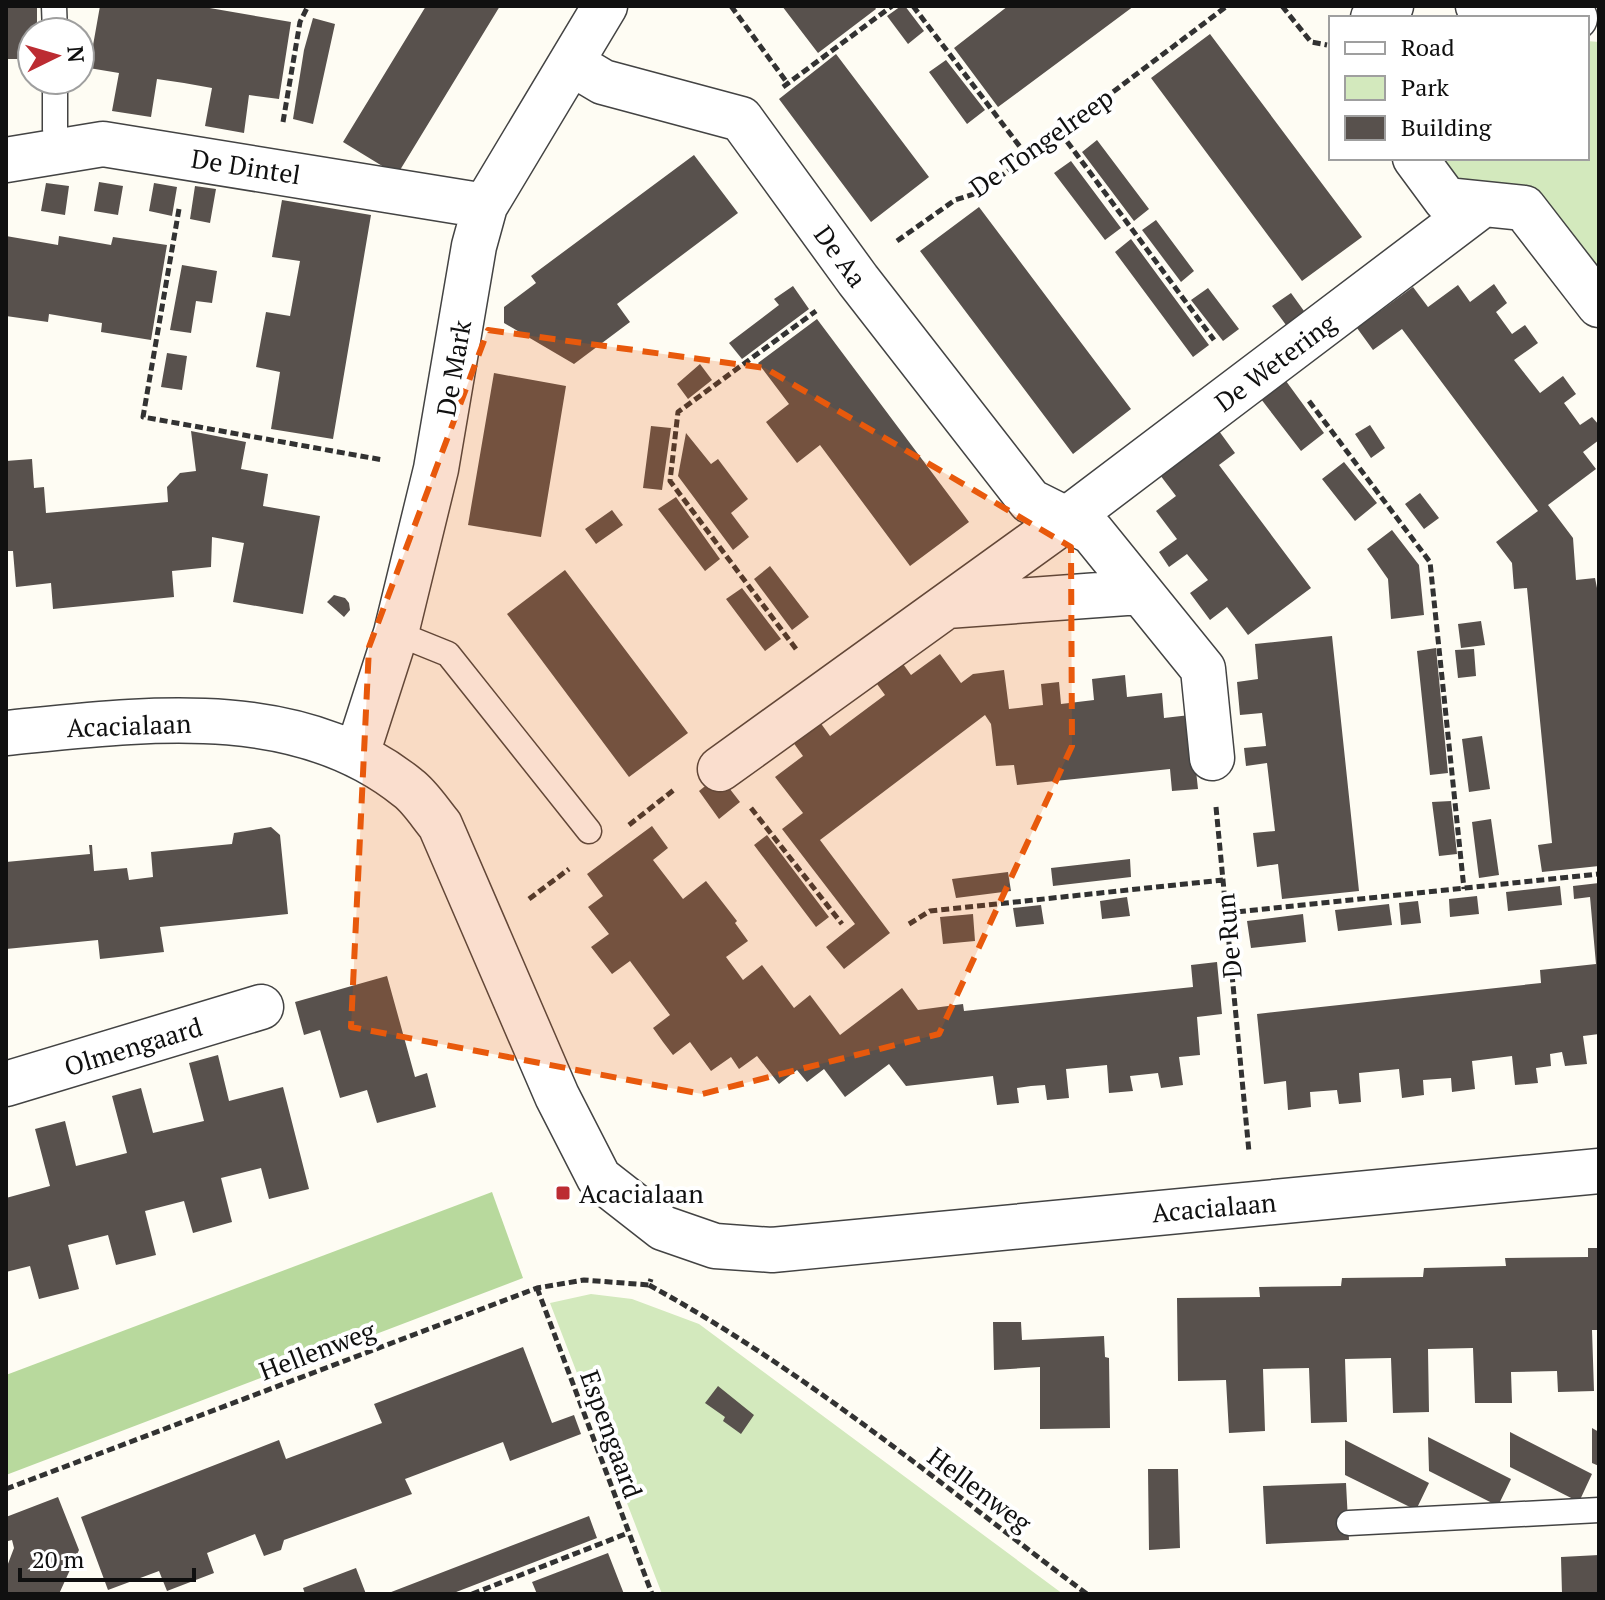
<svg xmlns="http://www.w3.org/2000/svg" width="1605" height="1600" viewBox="0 0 1605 1600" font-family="'PT Serif',serif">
  <rect width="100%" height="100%" fill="#fefcf3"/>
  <!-- green -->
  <path fill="#d3e9bd" d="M1587 41 1599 42V280L1533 192 1451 177 1437 158H1587Z
    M591 1294 632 1299 699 1324 1063 1594H662L550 1303Z"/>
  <!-- forest -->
  <path fill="#b8d99d" d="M492 1192 523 1278 6 1475V1375Z"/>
  <!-- building -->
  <path fill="#58514d" d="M6 6H37V32H32V59H6Z
    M100 6H198L291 22 279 99 249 95 244 133 205 126 212 88 184 83 157 79 151 117 112 111 119 73 89 68Z
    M426 6H500L397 175 343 142Z
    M782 6H874L876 9 818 53Z
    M901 6H905L924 31 908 44 887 16Z
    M1008 6H1134L998 107 954 48Z
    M313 18 335 24 313 124 293 119 304 50Z
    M1210 34 1362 237 1302 281 1151 78Z
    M836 54 929 177 871 222 779 99Z
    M946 60 985 110 967 124 929 72Z
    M1097 140 1149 209 1134 221 1082 152Z
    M694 155 738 213 617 304 630 322 574 364 504 323V307L536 283 531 276Z
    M1071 161 1121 228 1105 240 1054 173Z
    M99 182 123 186 118 215 94 211Z
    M46 183 69 186 65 215 41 211Z
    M154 183 177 187 172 216 149 211Z
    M195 186 216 189 210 223 190 219Z
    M282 200 371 215 333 439 271 429 280 372 256 367 266 312 290 316 300 261 272 257Z
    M979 207 1131 409 1073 454 920 251Z
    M1156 220 1194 271 1181 282 1142 230Z
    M6 236 58 245 59 236 111 245 113 237 167 245 151 340 101 332 102 323 49 314 48 322 6 316Z
    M1131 239 1209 345 1193 357 1115 252Z
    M182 265 217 271 212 303 196 301 191 333 170 330Z
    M1494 284 1507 303 1496 312 1512 334 1525 325 1538 343 1514 360 1540 393 1563 376 1576 394 1564 403 1580 425 1592 417 1599 425V440L1583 452 1596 469 1548 505 1573 538 1576 580 1595 578 1599 598V866L1542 872 1538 845 1552 843 1527 588 1514 589 1512 563 1496 542 1538 511 1402 329 1373 350 1357 328 1413 287 1428 307 1458 285 1470 302Z
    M793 286 809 309 742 359 729 343 779 305 774 299Z
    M1208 288 1239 329 1223 341 1191 300Z
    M1291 293 1304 311 1286 325 1272 306Z
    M817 319 969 522 910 566 820 445 797 463 766 422 789 404 758 363Z
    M167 353 187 356 182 390 161 387Z
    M700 364 712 380 688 399 677 384Z
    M494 373 566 386 541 537 468 525Z
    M1286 381 1324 433 1301 451 1261 399Z
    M1370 425 1385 448 1371 458 1355 434Z
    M651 426 671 428 662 490 643 488Z
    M191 431 246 442 241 469 268 474 263 506 320 516 303 614 233 602 244 543 212 537 211 567 172 571 174 597 53 609 51 583 16 587 13 551H6V461L32 459 34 488 44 487 46 513 168 502 167 487 180 473 196 471Z
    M1219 431 1235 453 1219 465 1311 588 1248 635 1227 607 1210 620 1190 593 1208 580 1187 554 1169 567 1159 552 1177 539 1156 511 1176 496 1160 475Z
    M686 433 711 464 718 459 748 499 731 513 749 537 733 550 678 476Z
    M1344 462 1377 503 1355 521 1322 479Z
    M1420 493 1439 518 1424 529 1405 504Z
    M676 497 720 559 705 571 658 509Z
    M612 510 623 525 596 544 585 529Z
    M1392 530 1419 565 1424 615 1391 619 1388 579 1367 549Z
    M770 566 809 617 792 630 754 579Z
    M565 570 688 733 629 777 507 614Z
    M742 588 781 639 765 651 726 599Z
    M334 595 345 598 349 603 350 610 344 617 327 602Z
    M1481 621 1485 645 1461 648 1458 624Z
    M1332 636 1359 891 1282 899 1278 864 1257 867 1253 833 1275 831 1267 763 1246 766 1244 748 1266 746 1262 713 1240 715 1237 682 1258 679 1255 644Z
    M1436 648 1448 773 1430 775 1417 651Z
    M1474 649 1476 676 1458 678 1455 650Z
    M940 654 961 683 973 674 1004 670 1009 709 1043 705 1041 684 1059 682 1061 704 1094 700 1092 679 1125 675 1127 697 1162 693 1164 718 1190 715 1198 789 1172 791 1170 769 1017 785 1014 765 996 766 991 724 985 715 820 840 890 933 844 969 826 947 855 924 782 829 803 813 775 777 803 756 790 738 817 718 830 736 885 695 872 677 898 657 911 675Z
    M1482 736 1490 789 1469 792 1462 739Z
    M719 775 740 802 719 819 699 791Z
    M1451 801 1457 854 1439 856 1432 802Z
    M1491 819 1499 875 1479 878 1472 822Z
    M652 826 668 848 653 860 683 899 706 881 737 921 735 923 748 941 726 957 743 980 762 965 794 1008 810 995 840 1035 902 988 918 1010 963 1004 964 1011 1193 987 1191 965 1217 962 1222 1014 1197 1017 1200 1055 1179 1057 1183 1085 1161 1088 1158 1073 1130 1076 1133 1091 1109 1093 1107 1065 1066 1069 1069 1098 1047 1100 1045 1085 1031 1086 1017 1088 1019 1103 997 1105 993 1076 906 1086 889 1064 845 1097 824 1069 807 1082 797 1070 779 1084 757 1056 739 1069 731 1057 711 1071 690 1042 673 1055 663 1042 653 1028 670 1015 630 961 612 974 591 947 609 934 588 907 603 896 587 874Z
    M271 827 280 835 288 914 160 927 164 952 100 959 98 940 6 949V862L90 854 89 845H92L94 871 127 868 129 880 153 877 151 852 232 844 234 833Z
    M767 835 829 917 816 927 754 845Z
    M1130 859 1131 877 1053 886 1051 868Z
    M1008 872 1011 891 956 898 952 879Z
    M1599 883V1034L1583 1036 1587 1064 1565 1066 1562 1052 1550 1054 1551 1066 1536 1068 1538 1083 1515 1085 1512 1056 1472 1061 1475 1089 1452 1092 1451 1078 1423 1080 1424 1095 1402 1098 1399 1069 1359 1073 1361 1102 1339 1104 1337 1090 1310 1092 1311 1107 1288 1110 1286 1081 1264 1084 1257 1014 1541 983 1540 970 1596 964 1590 897 1574 899 1573 886Z
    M1560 886 1562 905 1508 911 1506 892Z
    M1477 896 1479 914 1450 917 1449 899Z
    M1127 897 1130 916 1102 919 1100 901Z
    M1418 901 1421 923 1401 925 1399 903Z
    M1389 904 1392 925 1338 931 1335 910Z
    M1041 905 1044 924 1016 927 1013 908Z
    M973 914 975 941 943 944 940 917Z
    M1303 914 1306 942 1251 948 1247 921Z
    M387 976 415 1077 427 1073 436 1107 377 1123 367 1090 340 1098 320 1030 304 1035 295 1002Z
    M218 1055 229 1101 283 1087 309 1189 269 1199 261 1168 221 1178 232 1222 193 1233 184 1201 145 1211 156 1255 116 1265 108 1235 68 1245 79 1289 39 1299 30 1266 6 1272V1198L50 1186 35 1129 65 1121 76 1166 127 1153 112 1096 141 1088 153 1133 204 1121 189 1063Z
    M1588 1248H1599V1330H1592L1594 1391 1558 1392 1557 1371 1511 1372 1512 1403H1475L1473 1348 1428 1349 1429 1412 1393 1413 1391 1358 1345 1359 1347 1422 1311 1423 1309 1368 1263 1369 1265 1431 1229 1433 1226 1380 1178 1381 1177 1298 1260 1297 1259 1287 1341 1286 1342 1278 1423 1277 1424 1268 1506 1266 1505 1258 1588 1257Z
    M993 1322H1021L1022 1340 1104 1336 1105 1357 1109 1358 1110 1428 1040 1429V1367L994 1370Z
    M523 1347 552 1423 574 1415 581 1434 510 1461 503 1442 405 1479 412 1494 284 1540 281 1550 264 1556 255 1534 207 1553 214 1573 167 1591 159 1571 108 1590 81 1517 279 1440 286 1459 382 1423 374 1404Z
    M718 1386 754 1415 741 1434 723 1421 725 1417 705 1403Z
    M1592 1428 1599 1432V1466L1592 1463Z
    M1510 1432 1592 1474 1579 1502 1510 1467Z
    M1428 1437 1511 1479 1498 1506 1429 1471Z
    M1345 1440 1429 1483 1416 1510 1345 1475Z
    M1148 1469H1178L1180 1548 1149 1550Z
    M1346 1483 1349 1540 1266 1544 1263 1486Z
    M58 1497 79 1550 59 1594H6V1569L14 1548 12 1540 8 1541 6 1537V1517Z
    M589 1516 597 1538 451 1594H386Z
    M608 1553 624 1594H537L532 1582Z
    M1599 1555V1594H1562L1561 1557Z
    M356 1568 366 1594H305L303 1588Z"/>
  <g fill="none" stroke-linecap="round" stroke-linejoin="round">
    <!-- service casing -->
    <g stroke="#434343" stroke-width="27">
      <path id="service" d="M54 6 55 32
        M55 80V129L58 152
        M396 633 448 654 589 831
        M1349 1523 1599 1510"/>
    </g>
    <!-- minor casing -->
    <g stroke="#434343" stroke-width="47">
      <path id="minor" d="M1478 6 1575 18
        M1373 18 1391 6
        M571 63 603 82 741 119 858 280 1030 501 1092 532 1203 669 1212 758
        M1415 158 1446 200 1524 208 1599 305
        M6 160 103 144 485 206
        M947 606 1140 592
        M6 733C139 720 296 697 408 788 420 797 430 813 440 825L557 1096 599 1178 663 1228 715 1246 772 1250 1599 1171
        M357 754 396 633 436 469 474 246 485 206 605 6
        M720 769 1067 519 1482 205
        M6 1084 261 1007"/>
    </g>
    <!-- path -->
    <path stroke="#323232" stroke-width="5" stroke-dasharray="8 4" stroke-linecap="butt" d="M731 6 788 84
      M913 6 1027 156
      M1282 6 1311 42 1327 45
      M783 87 892 6
      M283 122 300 22 308 6
      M1060 132 1214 340
      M179 209 143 417 383 460
      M897 241 955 200 980 192 1227 6
      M1309 401 1430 562 1464 889
      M796 649 670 481 678 412 816 311
      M1216 807 1249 1152
      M751 808 842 924
      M629 825 675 789
      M529 899 569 869
      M1226 913 1599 874
      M909 924 930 911 1223 880
      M649 1285C806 1371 944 1487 1087 1594
      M537 1288 652 1594
      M6 1489 537 1288 584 1280 649 1285 651 1279
      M472 1594 628 1533"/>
    <!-- service -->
    <use href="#service" stroke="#fff" stroke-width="24"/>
    <!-- minor -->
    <use href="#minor" stroke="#fff" stroke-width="44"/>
  </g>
  <!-- marked area -->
  <path fill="#e8590c" fill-opacity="0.2" stroke="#e8590c" stroke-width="6" stroke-dasharray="16 10" stroke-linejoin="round" d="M488 330 765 368 1071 547 1072 746 939 1034 702 1094 351 1027 369 647Z"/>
  <!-- markers -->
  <rect fill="#bc2c32" stroke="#fff" stroke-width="3" x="555" y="1185" width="16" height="16" rx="4"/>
  <g text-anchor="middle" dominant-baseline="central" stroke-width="8" stroke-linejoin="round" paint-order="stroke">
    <!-- street labels -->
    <g font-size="26" fill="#101010" stroke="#fff">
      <text transform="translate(1041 142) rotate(-35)">De Tongelreep</text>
      <text transform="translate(246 166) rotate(9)">De Dintel</text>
      <text transform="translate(841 256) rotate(54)">De Aa</text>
      <text transform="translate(1275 362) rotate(-37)">De Wetering</text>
      <text transform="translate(453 368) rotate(-80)">De Mark</text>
      <text transform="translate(129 725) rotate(-2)">Acacialaan</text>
      <text transform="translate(1228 936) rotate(-95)">De Run</text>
      <text transform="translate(133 1046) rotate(-17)">Olmengaard</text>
      <text transform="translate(1214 1207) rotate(-5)">Acacialaan</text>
      <text transform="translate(317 1350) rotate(-21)">Hellenweg</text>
      <text transform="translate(612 1434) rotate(70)">Espengaard</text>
      <text transform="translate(980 1489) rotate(37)">Hellenweg</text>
    </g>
    <!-- poi labels -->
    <g font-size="26" fill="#101010" stroke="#fff" text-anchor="start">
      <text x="579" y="1193">Acacialaan</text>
    </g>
  </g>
  <!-- border -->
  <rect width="1605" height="1600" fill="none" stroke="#101010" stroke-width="16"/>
  <!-- legend -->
  <rect x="1329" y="16" width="260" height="144" fill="#ffffff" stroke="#9f9f9f" stroke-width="2"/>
  <rect x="1345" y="42" width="40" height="12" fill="#ffffff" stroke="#9f9f9f" stroke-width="2"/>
  <text x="1401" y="56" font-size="24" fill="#101010">Road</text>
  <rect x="1345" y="76" width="40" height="24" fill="#d3e9bd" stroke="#9f9f9f" stroke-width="2"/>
  <text x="1401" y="96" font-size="24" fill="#101010">Park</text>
  <rect x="1345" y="116" width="40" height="24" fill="#58514d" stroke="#9f9f9f" stroke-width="2"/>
  <text x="1401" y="136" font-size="24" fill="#101010">Building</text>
  <!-- north arrow -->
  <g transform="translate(56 56) rotate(85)"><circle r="38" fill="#ffffff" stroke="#9f9f9f" stroke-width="2"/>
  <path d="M0-6L14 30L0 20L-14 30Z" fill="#bc2c32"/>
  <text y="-12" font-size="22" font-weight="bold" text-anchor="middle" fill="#101010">N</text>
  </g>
  <!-- scale -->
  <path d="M20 1568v12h174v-12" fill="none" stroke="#101010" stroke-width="4"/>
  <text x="32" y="1568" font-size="24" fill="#101010" stroke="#ffffff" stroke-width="6" paint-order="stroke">20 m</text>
</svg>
